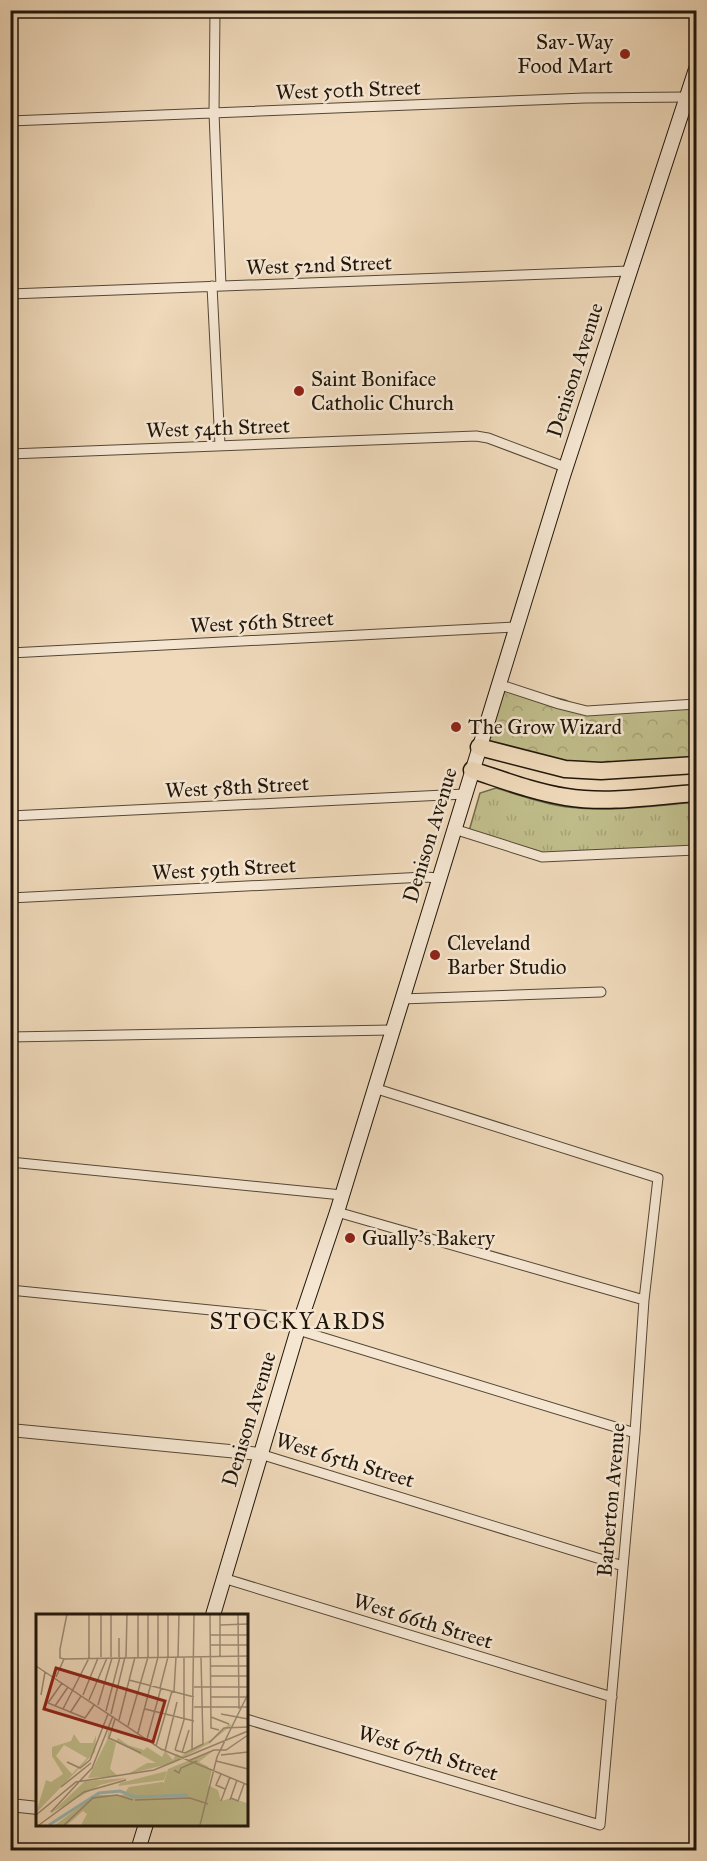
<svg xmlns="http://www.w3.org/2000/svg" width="707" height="1861" viewBox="0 0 707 1861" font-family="'IM FELL Great Primer',serif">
  <defs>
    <pattern id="grass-tufts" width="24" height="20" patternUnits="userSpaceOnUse" patternTransform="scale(1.5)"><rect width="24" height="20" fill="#c0bd8b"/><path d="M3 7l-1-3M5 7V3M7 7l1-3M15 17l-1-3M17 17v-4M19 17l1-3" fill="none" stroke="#a5a277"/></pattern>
    <pattern id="forest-crowns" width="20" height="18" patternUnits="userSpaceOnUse" patternTransform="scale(1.5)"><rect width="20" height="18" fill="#c0bd8b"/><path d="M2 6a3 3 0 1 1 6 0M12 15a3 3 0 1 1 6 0" fill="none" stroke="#a5a277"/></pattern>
  </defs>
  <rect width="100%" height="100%" fill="#efd9ba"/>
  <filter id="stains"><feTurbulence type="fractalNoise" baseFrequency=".00333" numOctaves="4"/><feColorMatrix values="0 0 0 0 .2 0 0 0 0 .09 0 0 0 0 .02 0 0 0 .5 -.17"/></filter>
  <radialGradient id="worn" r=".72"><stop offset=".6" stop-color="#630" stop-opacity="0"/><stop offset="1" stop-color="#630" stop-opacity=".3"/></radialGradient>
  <!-- grass -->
  <path fill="url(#grass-tufts)" stroke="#706a4a" stroke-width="1.5" d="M496 788C519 795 543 804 567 807 610 812 654 806 696 802V846L539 854 469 831 480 793Z"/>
  <!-- forest -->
  <path fill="url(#forest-crowns)" stroke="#706a4a" stroke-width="1.5" d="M498 684 565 700 587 711 696 704V765L601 771 479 747Z"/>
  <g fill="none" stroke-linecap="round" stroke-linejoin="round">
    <!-- minor casing -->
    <g stroke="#544736" stroke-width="11">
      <path id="minor" d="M215 10 214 113 221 286
        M10 121 585 98 687 97
        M212 286 220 445
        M10 294 629 271
        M10 454 476 436 488 438 565 467
        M10 653 515 627
        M498 684 559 704 587 711 696 704
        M10 816 465 794
        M454 829 542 857 696 850
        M10 898 425 877 439 878
        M401 999 601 992
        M10 1037 391 1030
        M10 1162 342 1195
        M337 1212 644 1300
        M10 1290 301 1319
        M298 1330 635 1433
        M260 1454 623 1566
        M223 1578 612 1697
        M246 1719 600 1825 635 1433 644 1300 658 1178 374 1088"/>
    </g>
    <!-- tertiary casing -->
    <g stroke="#544736" stroke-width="14">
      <path id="tertiary" d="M10 1430 260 1454
        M10 1805 38 1808"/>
    </g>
    <!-- secondary casing -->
    <g stroke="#20160a" stroke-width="16">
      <path id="secondary" d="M213 1615 301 1319 337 1212 563 476 696 69
        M138 1850 146 1824"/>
    </g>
    <!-- motorway casing -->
    <g stroke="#20160a" stroke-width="19">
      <path id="motorway" d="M479 747 565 769 601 771 696 765
        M472 770C503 780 534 792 566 797 609 804 654 796 696 793"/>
    </g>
    <!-- minor -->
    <use href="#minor" stroke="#f5e6d2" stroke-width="9"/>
    <!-- tertiary -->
    <use href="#tertiary" stroke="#f5e6d2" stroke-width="12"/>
    <!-- secondary -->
    <use href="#secondary" stroke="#f5e6d2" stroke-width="14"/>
    <!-- motorway -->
    <use href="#motorway" stroke="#efd9ba" stroke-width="16"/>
  </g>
  <!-- markers -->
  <g fill="#8f2418" stroke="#f5e6d2" stroke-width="2">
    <circle cx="625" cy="54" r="6"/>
    <circle cx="299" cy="391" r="6"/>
    <circle cx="456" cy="727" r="6"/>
    <circle cx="435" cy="955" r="6"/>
    <circle cx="350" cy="1238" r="6"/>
  </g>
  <g text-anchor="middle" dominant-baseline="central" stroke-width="5" stroke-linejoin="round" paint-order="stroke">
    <!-- poi labels -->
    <g font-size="21" fill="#20160a" stroke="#f5e6d2" text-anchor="start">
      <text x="613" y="42" text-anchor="end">Sav-Way<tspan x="613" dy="24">Food Mart</tspan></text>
      <text x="311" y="379">Saint Boniface<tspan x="311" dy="24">Catholic Church</tspan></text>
      <text x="468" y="727">The Grow Wizard</text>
      <text x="447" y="943">Cleveland<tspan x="447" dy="24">Barber Studio</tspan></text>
      <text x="362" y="1238">Gually's Bakery</text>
    </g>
    <!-- street labels -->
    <g font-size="21" fill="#20160a" stroke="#f5e6d2">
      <text transform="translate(348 90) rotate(-2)">West 50th Street</text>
      <text transform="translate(319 265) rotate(-2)">West 52nd Street</text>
      <text transform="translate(575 370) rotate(-72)">Denison Avenue</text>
      <text transform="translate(218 428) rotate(-2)">West 54th Street</text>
      <text transform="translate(262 622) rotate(-3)">West 56th Street</text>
      <text transform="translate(237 787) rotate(-3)">West 58th Street</text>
      <text transform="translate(430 835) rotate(-73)">Denison Avenue</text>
      <text transform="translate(224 869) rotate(-3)">West 59th Street</text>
      <text transform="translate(249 1419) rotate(-73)">Denison Avenue</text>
      <text transform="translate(345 1460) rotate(17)">West 65th Street</text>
      <text transform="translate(611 1500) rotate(-85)">Barberton Avenue</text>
      <text transform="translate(423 1621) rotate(17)">West 66th Street</text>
      <text transform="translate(428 1753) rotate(17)">West 67th Street</text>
    </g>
    <!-- quarter labels -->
    <g font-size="24" letter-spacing="1.5" fill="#20160a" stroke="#f5e6d2">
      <text x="298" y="1321">STOCKYARDS</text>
    </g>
  </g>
  <!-- overview -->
  <g transform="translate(36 1614)">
    <rect width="212" height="212" fill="#efd9ba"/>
    <path d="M92 164 64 171 15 199 49 167Z" fill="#c0bd8b"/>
    <path d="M74 106 73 125 80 129 74 155 82 162 52 164 71 126ZM193 110 196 111 172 130 137 149 92 160 111 149H120L80 127 82 124 92 131 108 136 111 133 126 143 129 137 137 146 140 140 145 142 176 125ZM38 120 44 129H57L60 121 59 138 0 199 10 166 15 168 27 160 16 142V133L35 127ZM28 131 51 144 36 160 20 142ZM178 136 163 148 173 153 155 163 182 176 185 187 195 184 211 189V207L128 168 132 155Z" fill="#c0bd8b" fill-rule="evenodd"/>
    <path d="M131 157 128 166 82 172 84 169Z" fill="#c0bd8b"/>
    <path d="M160 152 176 155 171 178 146 164 148 156 157 158ZM126 168 142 171 212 206 211 211H45L51 200 47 197 31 211H19L60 181H87L93 173Z" fill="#c0bd8b"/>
    <path fill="none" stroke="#9ab9b4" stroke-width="3" d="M13 211 63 179 84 177 99 183 152 181"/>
    <path fill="none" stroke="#9c8b74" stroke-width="1.5" d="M65 0V43M180 0H174L175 114 183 116M184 0V42M202 0 203 95M184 11 212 10M174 21H212M174 31H212M75 43V0M83 43V24M90 43 91 0M102 43V0M142 43 143 0M28 45 212 42M28 45 24 44V35L31 0M0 52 125 135 212 171M174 52H212M174 62H212M20 63 28 45M93 66 158 83M26 69 12 89 49 104 58 91M158 73H212M124 74 132 43V0M138 77 140 43M5 81 9 58M47 81 62 44M175 83H210M53 86 71 44M62 91 76 44M19 92 32 73M158 93H212M27 95 53 44V0M109 95 158 107M70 97 84 43M34 99 45 82M75 100 89 43M185 100 212 105M175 103 193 110M79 105 73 124 105 139M83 106 99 43M92 112 112 43V0M102 119 122 43V0M111 125 125 74M173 129 188 114 212 113M120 132 136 77M156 135 158 0M139 136 149 139 167 130 165 43M139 136 148 106V43M129 137 141 88M146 139 153 116M185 141 212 138M152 147 178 136H190L212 121M180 147 212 155M31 148 44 154 54 146 72 100M138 156 143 159 145 154 161 147M185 160 180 171 189 175M25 173 55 149M195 184 202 187 208 170M99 186 154 184 172 190M194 186 201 166M185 187 194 163M15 198 56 154 77 102M0 201 40 168 118 156 212 117M3 211 48 178 90 166M28 211 57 184 81 181 97 186M164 211 181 143 212 80"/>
    <path fill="#8f2418" fill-opacity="0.15" stroke="#8f2418" stroke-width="3" d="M20 54 129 87 117 128 8 95Z"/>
    <rect width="212" height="212" fill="none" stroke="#20160a" stroke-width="3"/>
  </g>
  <!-- margin -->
  <rect width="707" height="1861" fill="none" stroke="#efd9ba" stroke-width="36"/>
  <rect x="12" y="12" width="683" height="1837" fill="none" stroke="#20160a" stroke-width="3"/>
  <rect x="18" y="18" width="671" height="1825" fill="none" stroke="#20160a" stroke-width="1.5"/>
  <rect width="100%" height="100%" filter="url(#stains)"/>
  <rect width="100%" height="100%" fill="url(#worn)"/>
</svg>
